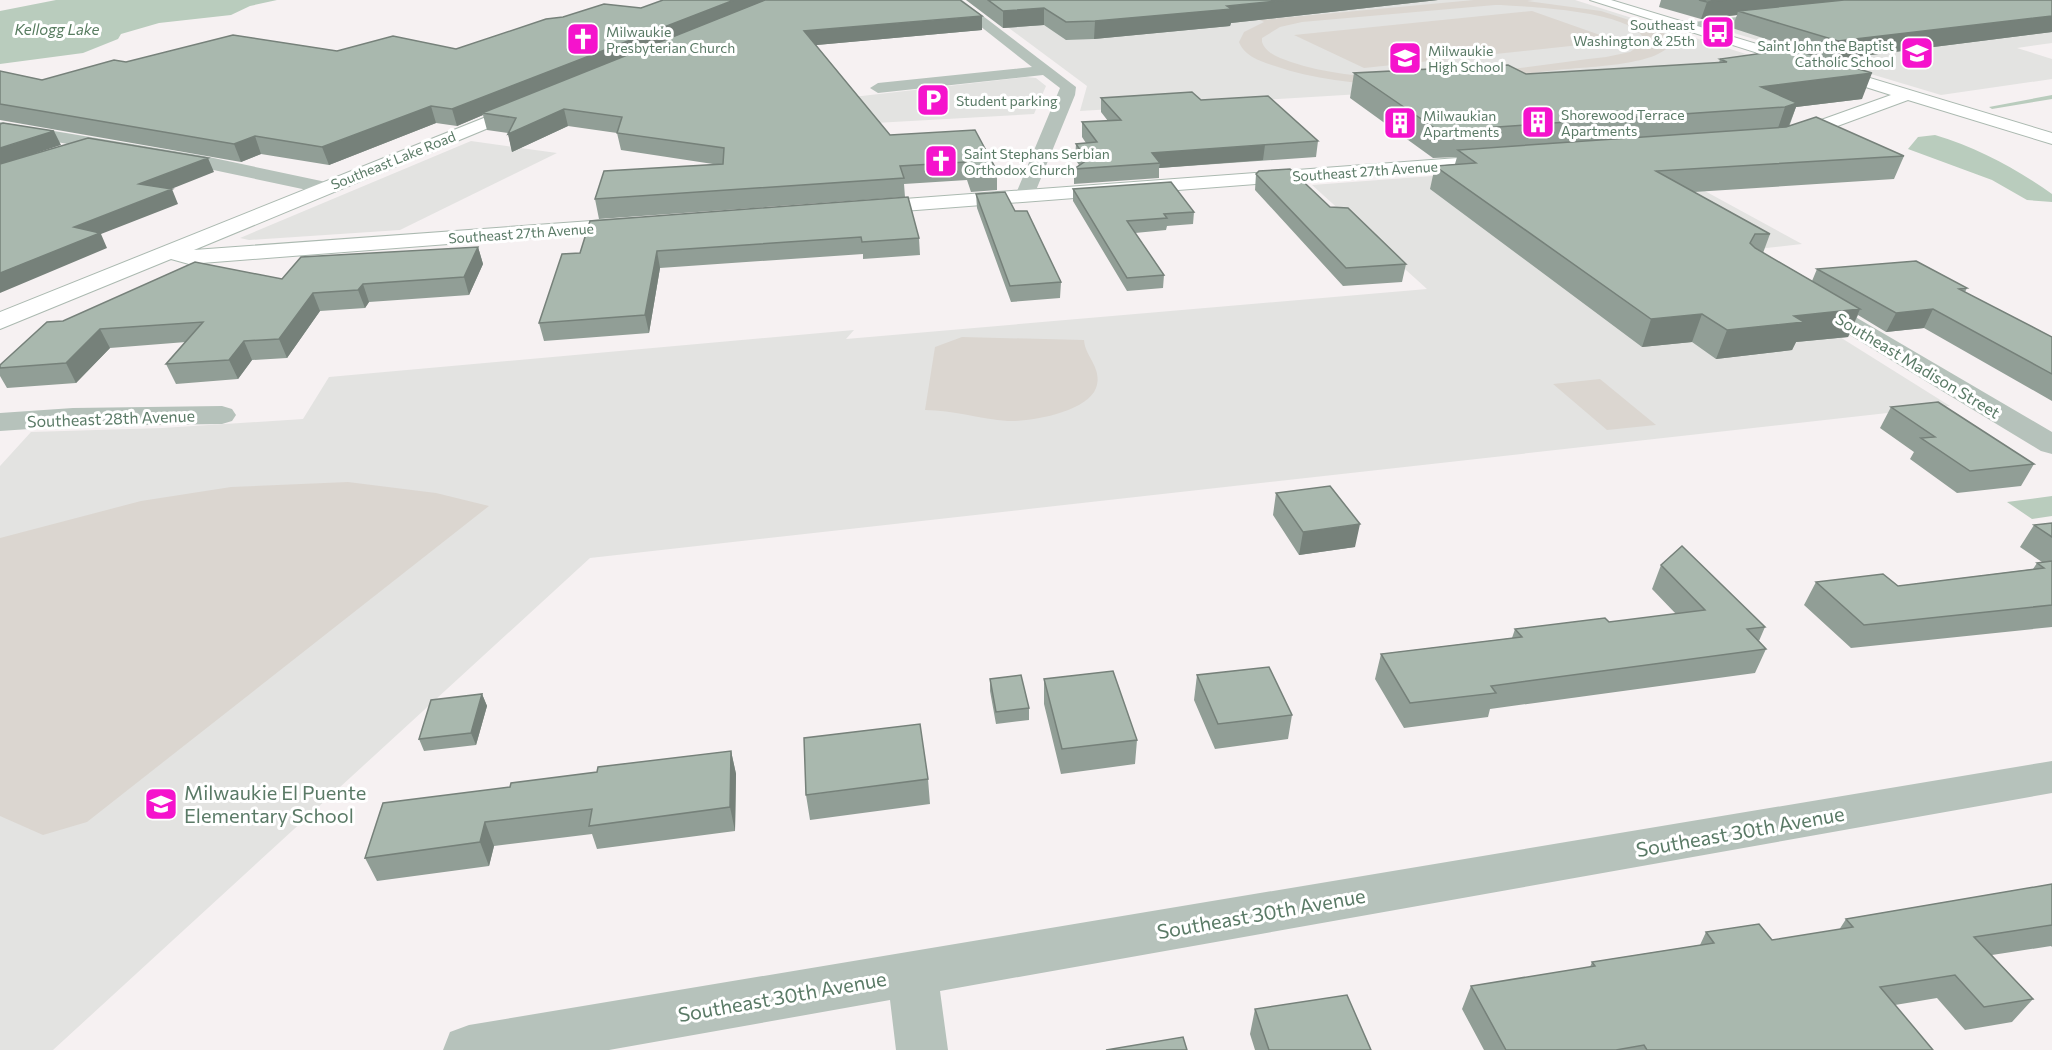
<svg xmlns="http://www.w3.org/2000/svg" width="2052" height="1050" viewBox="0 0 2052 1050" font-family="Commissioner,sans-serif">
  <rect width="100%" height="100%" fill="#f6f1f2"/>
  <!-- built -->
  <path fill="#e3e3e1" d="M971 0H1575L1790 68 1080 111 1087 86Z
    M1960 2 2052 23V43L2017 48 2052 59V79L1941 95 1717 28Z
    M1027 77 1036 78 1046 86 1034 114 875 123 853 97Z
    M471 141 557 153 400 230 249 240 240 238Z
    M1648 160 1802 244 1748 250 1728 267 1950 406 590 558 53 1050H0V466L31 432 162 428 303 419 329 377 854 330 846 339 1427 289 1312 185Z"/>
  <!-- green -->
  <path fill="#dbd6d0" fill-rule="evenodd" d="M1474 0H1534L1527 1 1601 11 1657 29 1665 34 1670 44C1659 66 1581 67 1557 70 1465 81 1365 97 1275 66 1262 62 1244 56 1239 42L1244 32 1264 22 1260 20ZM1495 5C1522 6 1639 10 1645 42L1630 52 1606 57C1507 68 1387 94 1291 62 1280 58 1266 54 1262 42V38L1280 27 1302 22Z
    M1532 11 1617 41 1364 68 1294 35Z
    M962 337 1084 340C1085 357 1103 368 1096 388 1087 412 1030 422 1008 421 980 419 953 410 925 410L935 347Z
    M1600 379 1656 425 1607 430 1553 384Z
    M348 482 436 493 489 506 87 822 43 835 0 816V538L141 501 231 487Z"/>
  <!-- water -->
  <path fill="#b9ccbd" d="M56 0H277L250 6 231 15 159 23 121 34 118 39 83 53 0 64V11Z
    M1935 135C1978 148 2015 168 2052 194V202L2027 200 1992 180 1908 149 1918 137Z
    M2052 496V516L2032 519 2007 502Z"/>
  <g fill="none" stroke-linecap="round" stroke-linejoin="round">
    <!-- stream -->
    <path fill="#b9ccbd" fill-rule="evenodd" d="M2052 95V99L1992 109 1989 107Z"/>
    <!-- secondary casing -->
    <g stroke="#abb9b0" stroke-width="2">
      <path id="secondary" d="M1590 0H1611L2052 133V144L1908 100 1794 142H1782L1779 138 1782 134 1891 95Z
        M526 101 535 106 532 110 194 250 633 218 641 219 644 224 641 229 189 264 171 259 0 329V312Z
        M1498 155 1505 157 1508 161 1505 165 864 214 857 212 854 208 857 204 864 202Z"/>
    </g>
    <!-- street -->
    <path fill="#b6c2bb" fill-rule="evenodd" d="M947 0H962L1076 87 1075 95 1032 200H1018L1015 196 1060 88 1043 75 878 93 870 88 878 83 1032 67Z
      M1780 12 1785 13V19L1685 31 1678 27 1685 23Z
      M0 122 204 156 326 182 333 184 336 188 333 192 326 194 204 168 0 132Z
      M1814 296 1823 298 2052 432V454L2041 451 1805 308 1802 303 1805 298Z
      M222 406 232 409 236 415 232 421 222 424 73 426 0 431V413L73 408Z
      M2052 761V793L940 991 948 1050H896L890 1000 609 1050H443L450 1032 469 1025Z"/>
    <!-- secondary -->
    <use href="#secondary" fill="#fff" fill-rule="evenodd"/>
  </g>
  <!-- wall -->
  <path fill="#919e96" d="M966 0H1438L1231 23 1230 26 1094 39 1066 40 1044 25 1003 28Z
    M1661 0H2052V32L1831 60 1732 28 1737 15 1701 19 1659 7Z
    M641 8 982 30 816 45 890 135 997 171V190L971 192 967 180 904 184 905 197 599 219 595 199 713 164 621 150 617 133 568 126 512 152 508 133 487 130 483 115 457 126 436 123 329 165 261 154 241 162 0 120V121V71L42 80 126 62 337 51 456 49 563 17Z
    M1720 59 1862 99 1796 107 1789 127 1904 156 1894 179 1694 192 1770 234 1763 253 1812 281 1817 269 1967 288 1965 292 2052 337V401L1924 328 1886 332 1858 315 1848 337 1796 342 1792 350 1716 359 1692 342 1642 347 1430 189 1435 166 1455 164 1457 157 1433 158 1350 98 1354 73 1526 74 1719 63Z
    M1101 98 1201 100 1318 141 1316 157 1159 168V178L1074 184V169L1079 165 1075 159 1076 144 1086 143 1082 137V122L1108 121 1101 112Z
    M1256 174 1330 207 1406 264 1402 282 1343 286 1255 190Z
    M1073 189 1194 212 1193 224 1167 226 1166 230 1135 233 1164 275 1163 288 1127 291 1073 201Z
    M976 194 1015 211 1061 282 1060 298 1011 302 977 208Z
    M590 221 919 238 920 255 863 259V254L660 268 649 333 544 341 539 323 580 253Z
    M478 247 483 264 469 295 369 302 365 308 320 311 287 358 252 360 238 379 176 384 166 364 186 342 110 348 76 383 7 388 0 376V365L63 321 282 279Z
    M1891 407 2034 464 2021 486 1957 493 1910 459 1914 452 1880 428Z
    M1276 493 1355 547 1299 555 1273 515Z
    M2052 523V627L1851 648 1804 605 1816 582 1898 586 2033 569 2037 563 2042 562 2020 547 2034 525Z
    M1661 565 1765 627 1759 641 1766 649 1755 673 1490 709 1488 717 1404 728 1375 679 1381 654 1512 638 1515 629 1609 622 1676 614 1652 589Z
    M1197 675 1292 715 1288 739 1215 749 1194 700Z
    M990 679 1029 708V720L996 724 990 691Z
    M1044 679 1137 740 1135 764 1061 774 1044 704Z
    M482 694 487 706 476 745 424 751 419 739Z
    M731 751 736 774 735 831 597 849 592 834 494 846 489 866 377 881 365 858 510 787Z
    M928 779 930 804 810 820 806 795Z
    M2052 884V947L2051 946 1992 955 2033 999 2012 1022 1965 1030 1937 998 1895 1005 1933 1050H1484L1462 1009 1471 986 1590 967 1592 962 1700 945 1706 932 1772 940 1839 930 1846 919Z
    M1255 1009 1371 1050H1255L1250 1034Z"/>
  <!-- shaded-wall -->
  <path fill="#76817a" d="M734 0H769L482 113 483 115 457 126 452 109Z
    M1286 0H1438L1231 23 1230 26 1094 39 1095 21Z
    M1726 0H1879L1738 11 1737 15 1701 19 1707 2Z
    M1044 8V25L1003 28V11Z
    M982 16V30L806 46 804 31Z
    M2052 16V32L1831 60 1838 41Z
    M1872 73 1862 99 1796 107 1787 130 1776 134 1785 107 1761 87Z
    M431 106 436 123 329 165 322 147Z
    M564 109 568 126 512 152 508 134Z
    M54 131 61 145 0 165V148Z
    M255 136 261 154 241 162 234 144Z
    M1265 145 1263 160 1159 168 1160 163 1152 153Z
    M208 158 214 172 146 199 139 184Z
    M172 189 178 204 101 234 107 248 0 293V273L74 227Z
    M478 247 483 264 469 295 464 277Z
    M657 251 660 268 649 333 645 315Z
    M363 284 369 302 365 308 358 290Z
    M313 293 320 311 287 358 279 339Z
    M1860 309 1848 337 1796 342 1792 350 1716 359 1727 330 1794 316Z
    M1933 309 1924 328 1886 332 1896 313Z
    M1702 314 1692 342 1642 347 1651 319Z
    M100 329 110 348 76 383 66 363Z
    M244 341 252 360 238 379 229 360Z
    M1360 524 1355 547 1299 555 1303 532Z
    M482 694 487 706 476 745 471 733Z
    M731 751 736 774 735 831 730 807Z
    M485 822 494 846 489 866 480 842Z"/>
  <!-- building -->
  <path fill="#a9b8ae" stroke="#76817a" stroke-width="1.5" d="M663 0H734L452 109 431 106 322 147 255 136 234 144 0 104V71L42 80 114 60 126 62 233 35 337 51 393 36 456 49 546 19 563 17 604 4 641 8Z
    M765 0H960L982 16 804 31 890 135 975 130 997 171 970 173 966 162 900 166 904 178 595 199 604 171 723 164 724 148 617 133 622 117 564 109 508 134 516 118 482 113Z
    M988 0H1286L1227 6 1232 9 1095 21 1066 22 1044 8 1003 11Z
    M1699 0H1726L1707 2Z
    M1844 0H2052V16L1838 41 1738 11Z
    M1792 49 1872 73 1761 87 1797 103 1785 107 1439 131 1354 73 1508 65 1526 74 1727 62 1720 59Z
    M1192 92 1201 100 1268 96 1318 141 1152 153 1160 163 1074 169 1087 160 1076 144 1097 142 1082 122 1121 120 1101 98Z
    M1816 117 1904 156 1656 171 1770 234H1755L1750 243 1755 248 1860 309 1794 316 1804 322 1727 330 1702 314 1651 319 1435 166 1476 163 1458 150 1786 127Z
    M3 123 54 131 0 148V124Z
    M88 138 208 158 139 184 172 189 74 227 100 233 0 273V164Z
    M1290 169 1330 207 1348 208 1406 264 1346 268 1256 174 1259 171Z
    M1171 182 1194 212 1164 214 1167 218 1127 221 1164 275 1127 278 1073 189Z
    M1005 192 1015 211H1027L1061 282 1010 286 976 194Z
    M908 197 919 238 862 242 861 237 657 251 645 315 539 323 562 254 580 253 590 221Z
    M478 247 464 277 363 284 358 290 313 293 279 339 244 341 229 360 166 364 203 322 100 329 66 363 0 368V365L47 322 63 321 195 262 282 279 301 257Z
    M1916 261 1967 288 1959 289 2052 337V374L1933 309 1896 313 1817 269Z
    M1938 402 2034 464 1970 471 1921 438 1935 437 1891 407Z
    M1330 486 1360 524 1303 532 1276 493Z
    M2052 523V537L2034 525Z
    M1682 546 1765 627 1747 629 1766 649 1491 686 1496 693 1410 703 1381 654 1522 637 1515 629 1605 618 1609 622 1705 610 1661 565Z
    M2052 561V605L1864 625 1816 582 1883 574 1898 586 2044 568 2037 563Z
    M1269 667 1292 715 1218 724 1197 675Z
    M1113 671 1137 740 1062 749 1044 679Z
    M1021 675 1029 708 996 712 990 679Z
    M482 694 471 733 419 739 431 700Z
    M920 724 928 779 806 795 804 738Z
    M731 751 730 807 589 826 592 809 485 822 480 842 365 858 383 803 510 787 511 783 597 772 598 767Z
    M2052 884V925L1974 937 2033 999 1984 1007 1955 975 1880 987 1933 1050H1647L1644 1045 1616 1050H1506L1471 986 1595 966 1592 962 1714 943 1706 932 1759 924 1772 940 1853 927 1846 919Z
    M1347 995 1371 1050H1269L1255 1009Z
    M1183 1037 1187 1050H1106Z"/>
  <!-- icons -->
  <defs>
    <g id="bus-square" transform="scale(1.725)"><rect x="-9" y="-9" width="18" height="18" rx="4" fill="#f513cc" stroke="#fff"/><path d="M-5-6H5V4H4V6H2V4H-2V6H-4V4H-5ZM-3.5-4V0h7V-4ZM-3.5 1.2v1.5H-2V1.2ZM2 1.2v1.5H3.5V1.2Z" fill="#fff"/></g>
    <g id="church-square" transform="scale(1.725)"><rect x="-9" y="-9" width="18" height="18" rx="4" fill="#f513cc" stroke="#fff"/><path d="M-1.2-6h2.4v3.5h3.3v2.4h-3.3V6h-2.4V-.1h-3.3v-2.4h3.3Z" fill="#fff"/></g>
    <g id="school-square" transform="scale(1.725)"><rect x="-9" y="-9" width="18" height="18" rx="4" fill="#f513cc" stroke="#fff"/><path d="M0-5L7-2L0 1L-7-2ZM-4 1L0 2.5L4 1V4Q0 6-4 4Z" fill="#fff"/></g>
    <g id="parking-square" transform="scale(1.725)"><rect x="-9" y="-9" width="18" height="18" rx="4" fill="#f513cc" stroke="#fff"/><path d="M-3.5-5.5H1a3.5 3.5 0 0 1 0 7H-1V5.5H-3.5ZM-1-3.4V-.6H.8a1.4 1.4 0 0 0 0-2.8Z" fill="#fff"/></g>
    <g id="building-square" transform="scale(1.725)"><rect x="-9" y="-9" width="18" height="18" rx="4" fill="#f513cc" stroke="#fff"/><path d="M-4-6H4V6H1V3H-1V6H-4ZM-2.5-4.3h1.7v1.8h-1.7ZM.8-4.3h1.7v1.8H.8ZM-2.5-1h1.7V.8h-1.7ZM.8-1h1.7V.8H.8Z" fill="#fff"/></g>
  </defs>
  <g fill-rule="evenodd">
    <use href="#bus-square" x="1718" y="32"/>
    <use href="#church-square" x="583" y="39"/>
    <use href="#school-square" x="1917" y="53"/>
    <use href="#school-square" x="1405" y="58"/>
    <use href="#parking-square" x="933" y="100"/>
    <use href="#building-square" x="1538" y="122"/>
    <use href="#building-square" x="1400" y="123"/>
    <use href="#church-square" x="941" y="161"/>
    <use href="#school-square" x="161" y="804"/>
  </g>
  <g text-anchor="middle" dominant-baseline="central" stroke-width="6" stroke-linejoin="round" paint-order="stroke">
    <!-- far-poi labels -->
    <g font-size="14" fill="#5a7a66" stroke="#fff" text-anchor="start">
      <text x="1695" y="24" text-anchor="end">Southeast<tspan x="1695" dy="16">Washington &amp; 25th</tspan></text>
      <text x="606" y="31">Milwaukie<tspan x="606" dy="16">Presbyterian Church</tspan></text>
      <text x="1894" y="45" text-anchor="end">Saint John the Baptist<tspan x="1894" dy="16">Catholic School</tspan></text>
      <text x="1428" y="50">Milwaukie<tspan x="1428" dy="16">High School</tspan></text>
      <text x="956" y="100">Student parking</text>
      <text x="1561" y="114">Shorewood Terrace<tspan x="1561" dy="16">Apartments</tspan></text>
      <text x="1423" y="115">Milwaukian<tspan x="1423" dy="16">Apartments</tspan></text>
      <text x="964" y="153">Saint Stephans Serbian<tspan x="964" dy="16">Orthodox Church</tspan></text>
    </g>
    <!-- far-street labels -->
    <g font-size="14" fill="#5a7a66" stroke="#fff">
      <text transform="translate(393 160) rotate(-22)">Southeast Lake Road</text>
      <text transform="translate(1365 171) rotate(-4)">Southeast 27th Avenue</text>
      <text transform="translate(521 233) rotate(-4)">Southeast 27th Avenue</text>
    </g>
    <!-- far-water labels -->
    <g font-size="15" font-style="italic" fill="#587c60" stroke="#fff">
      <text x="57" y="29">Kellogg Lake</text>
    </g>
    <!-- street labels -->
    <g font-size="16" fill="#5a7a66" stroke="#fff">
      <text transform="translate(1918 365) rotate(31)">Southeast Madison Street</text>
      <text transform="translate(111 418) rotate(-2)">Southeast 28th Avenue</text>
    </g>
    <!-- near-poi labels -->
    <g font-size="20" fill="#5a7a66" stroke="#fff" text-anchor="start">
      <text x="184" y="792">Milwaukie El Puente<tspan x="184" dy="23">Elementary School</tspan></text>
    </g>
    <!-- near-street labels -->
    <g font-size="20" fill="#5a7a66" stroke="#fff">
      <text transform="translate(1740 831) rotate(-10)">Southeast 30th Avenue</text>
      <text transform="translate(1261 913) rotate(-10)">Southeast 30th Avenue</text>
      <text transform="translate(782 996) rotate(-10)">Southeast 30th Avenue</text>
    </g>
  </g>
</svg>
